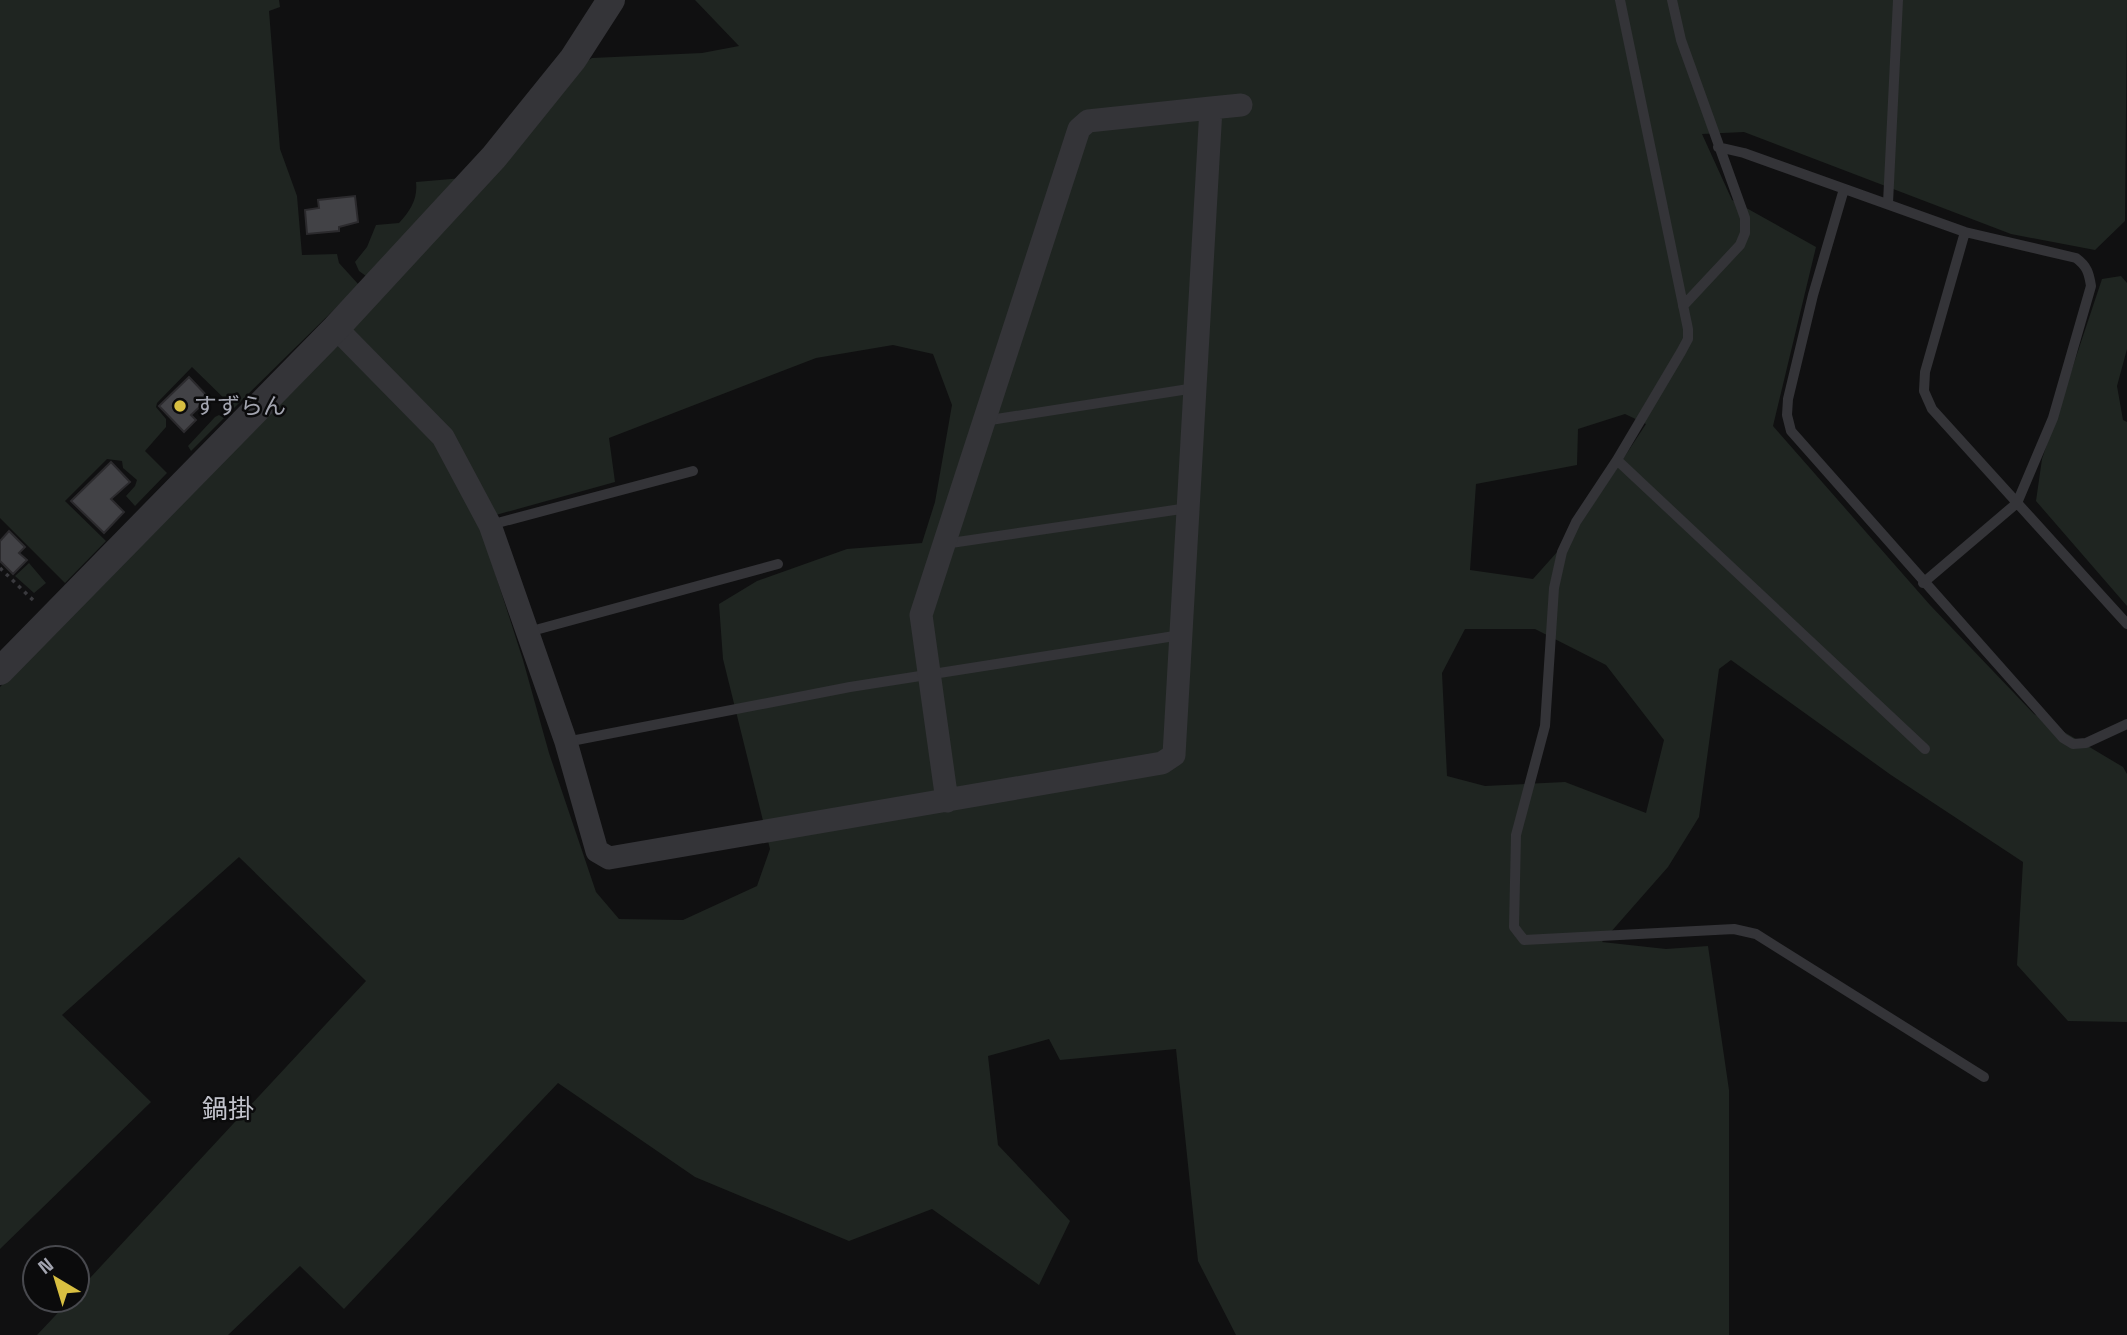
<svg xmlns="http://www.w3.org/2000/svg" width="2127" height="1335" viewBox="0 0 2127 1335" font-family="'Space Grotesk','Noto Sans JP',sans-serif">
  <rect width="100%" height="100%" fill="#101011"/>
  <!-- green -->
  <path fill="#1f2521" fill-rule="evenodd" d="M0 0H279L280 7 269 11 280 149 297 196 302 255 337 254 339 263 359 285 234 408 192 367 157 403 156 407 166 419V427L145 451 167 473 135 506 126 496 135 486 137 480 123 468 122 461 107 459 65 501 106 541 65 583 0 518Z
    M695 0H2127L2125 221 2095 250 2011 234 1744 132 1702 134 1732 200 1816 247 1773 426 1930 605 2034 714 2123 767 2127 774V1022L2068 1021 2017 965 2023 862 1891 775 1731 660 1719 669 1699 817 1668 867 1602 942 1666 949 1708 946 1729 1090V1335H1236L1198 1261 1176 1049 1060 1060 1049 1039 988 1056 998 1145 1070 1221 1039 1285 932 1209 849 1241 695 1177 558 1083 344 1309 300 1266 228 1335H37L70 1300H77V1292L366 981 239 857 62 1015 151 1102 0 1249V687L582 64 592 58 702 53 739 46ZM893 345 933 354 952 405 935 502 922 543 847 549 757 581 719 604 723 659 770 849 757 886 683 920 619 919 596 892 549 753 523 660 478 520 615 482 609 438 816 358ZM1625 414 1646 424 1575 532 1533 579 1470 570 1476 484 1577 465 1578 429ZM1465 629H1535L1606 665 1664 740 1646 813 1565 782 1485 786 1447 776 1442 673Z
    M463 178 366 276 359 271 355 262 367 247 376 225 399 223C410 211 418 199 416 182Z
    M2121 276 2127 283V349L2117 386 2123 420 2127 422V606L2036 501 2042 459 2102 279Z
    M219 415 224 418 191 451 188 446 215 417Z
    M29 563 46 583 34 593 15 576Z"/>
  <!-- building -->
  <path fill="#424246" stroke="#2b2a2d" stroke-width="2" d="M355 196 358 222 339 227V231L307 234 305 210 319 208 318 200Z
    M189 377 209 398 191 415 196 420 184 432 159 406Z
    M111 462 130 482 111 499 124 512 104 533 71 501Z
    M9 531 25 547 19 553 27 560 13 574 0 561V541Z"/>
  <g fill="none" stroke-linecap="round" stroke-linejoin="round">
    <!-- path -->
    <path stroke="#3a3a3e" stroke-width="3.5" stroke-dasharray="3.5 5" stroke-linecap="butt" d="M0 568 36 603"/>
    <!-- service -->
    <path stroke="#343438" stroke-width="10" d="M1620 0 1688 329V339L1681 352 1617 460 1925 749
      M1672 0 1681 40 1745 218V233L1740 245 1683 306
      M1718 147 1744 153 1965 232 2076 258C2087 266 2089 273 2091 286L2053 418 2017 503 1923 583
      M1844 189 1813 295 1788 399 1787 415 1791 431 2063 738 2073 744 2086 743 2127 724
      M1888 203 1898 0
      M1965 232 1925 372 1924 391 1932 409 2127 624
      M984 421 1195 388
      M1617 460 1576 522 1562 552 1554 588 1545 726 1516 835 1514 927 1524 940 1734 929 1756 934 1984 1077
      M490 525 693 471
      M944 544 1188 508
      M528 632 778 564
      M566 742 850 687 1181 635"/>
    <!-- minor -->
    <path stroke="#343438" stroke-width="23" d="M1211 108 1241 105
      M336 328 443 437 490 525 566 742 597 851 609 858 1162 763 1174 755 1211 108 1088 121 1079 129 921 615 947 801"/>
    <!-- tertiary -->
    <path stroke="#343438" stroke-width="28" d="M0 671 336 328 494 157 573 59 611 0"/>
  </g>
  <!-- markers -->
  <circle fill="#d8bf41" stroke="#0b0b0c" stroke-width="2.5" cx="180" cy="406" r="7"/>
  <g text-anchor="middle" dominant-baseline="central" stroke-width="5" stroke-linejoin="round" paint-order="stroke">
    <!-- poi labels -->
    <g font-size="23" fill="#a3a5b0" stroke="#0b0b0c" text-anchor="start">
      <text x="194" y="406">すずらん</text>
    </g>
    <!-- quarter labels -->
    <g font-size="26" fill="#c3c4cd" stroke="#0b0b0c">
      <text x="228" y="1109">鍋掛</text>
    </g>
  </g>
  <!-- north arrow -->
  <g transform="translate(56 1279) rotate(322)"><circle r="33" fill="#0b0b0c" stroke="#48494e" stroke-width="2"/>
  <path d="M0-5L12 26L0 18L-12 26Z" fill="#d8bf41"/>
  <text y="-10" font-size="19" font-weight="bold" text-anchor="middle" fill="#a3a5b0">N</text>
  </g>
</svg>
